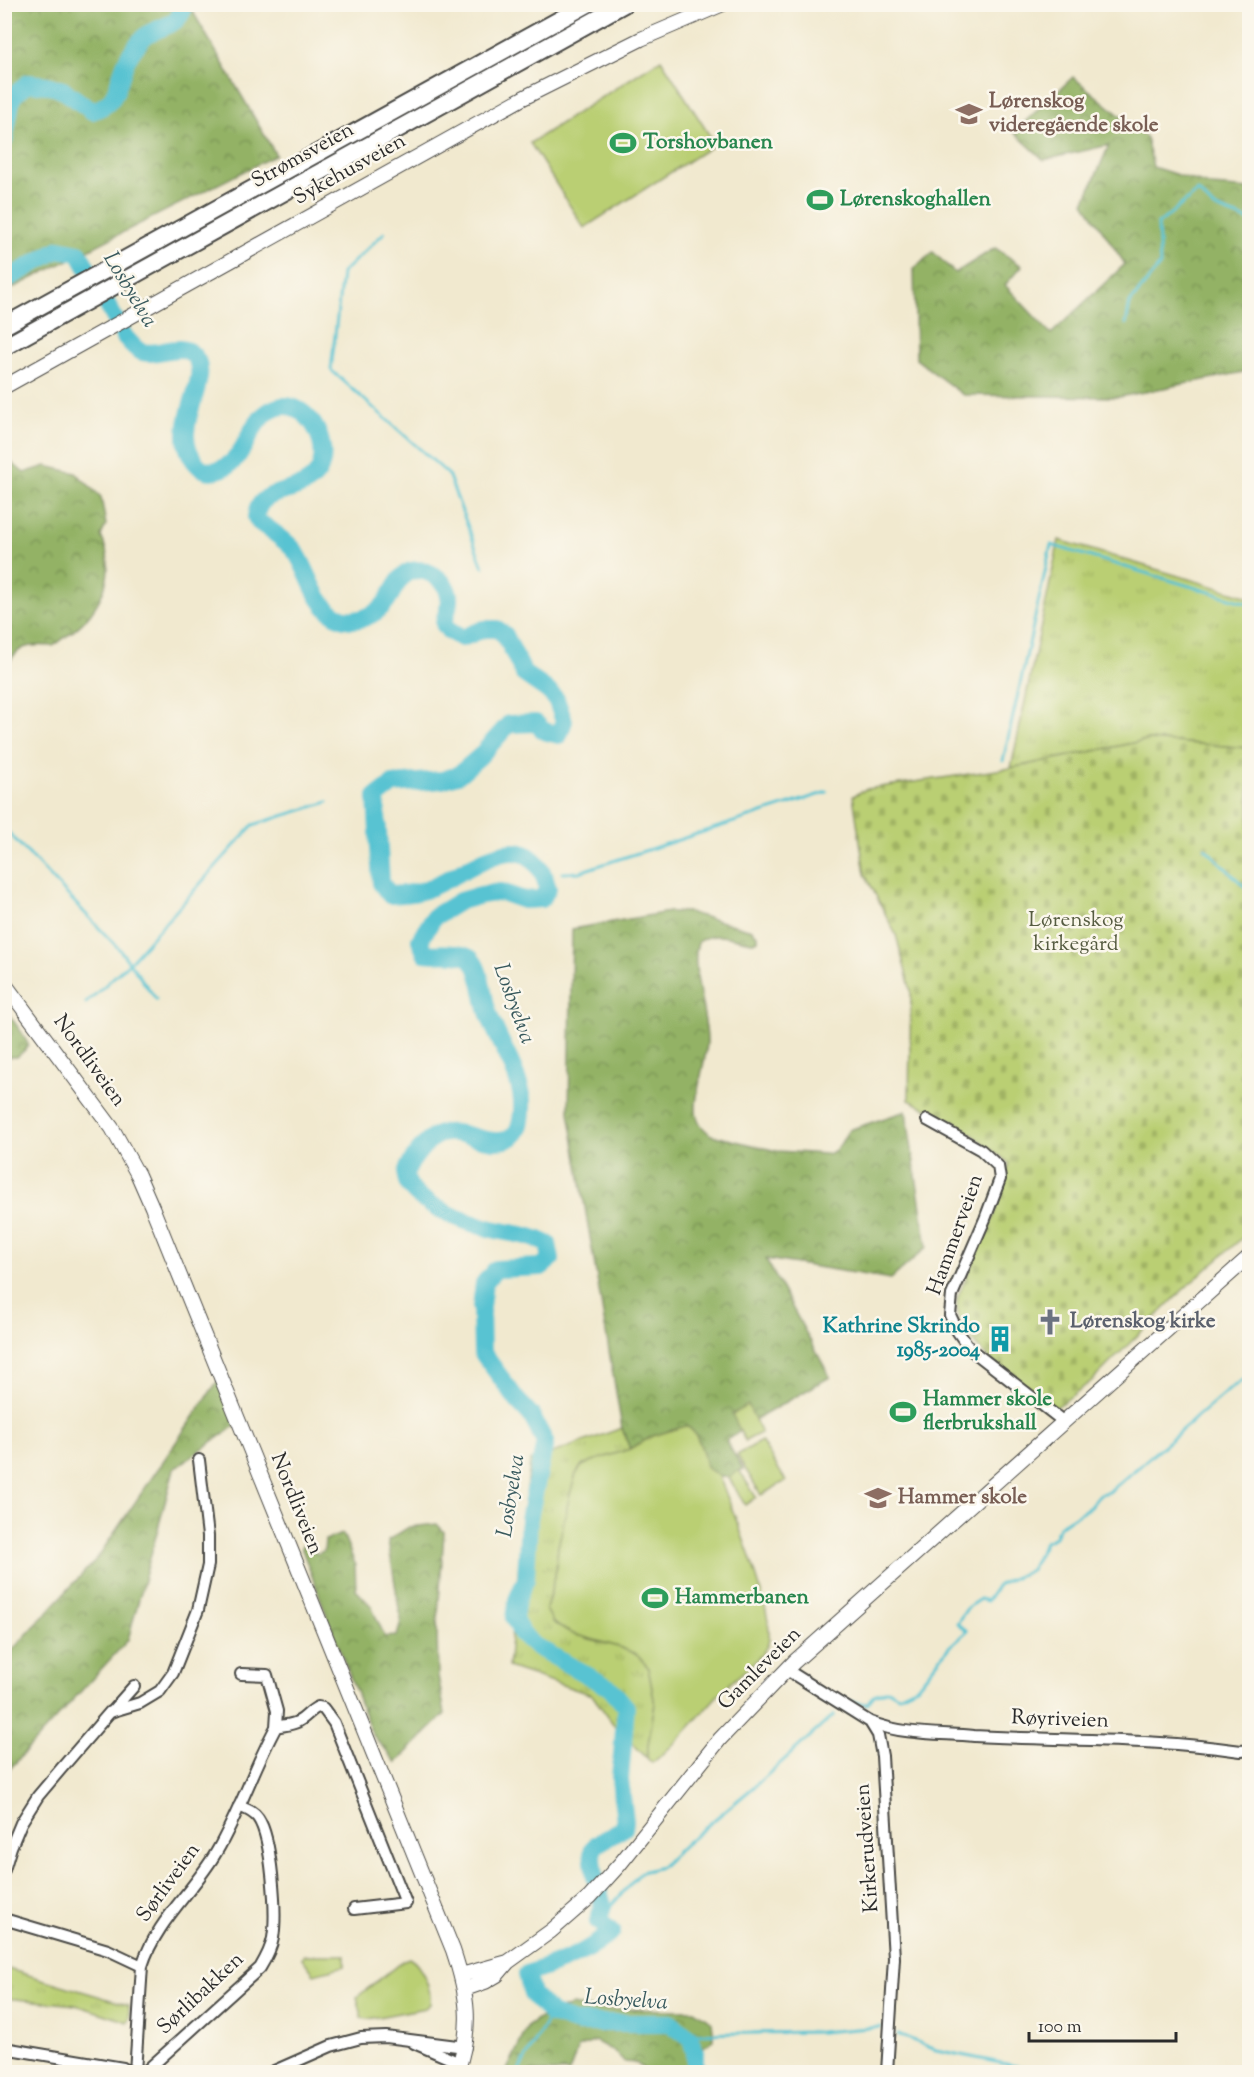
<svg xmlns="http://www.w3.org/2000/svg" width="1254" height="2077" viewBox="0 0 1254 2077" font-family="'Sorts Mill Goudy',serif">
  <defs>
    <pattern id="grass-tufts" width="24" height="20" patternUnits="userSpaceOnUse" patternTransform="scale(1.5)"><rect width="24" height="20" fill="#bacf73"/><path d="M3 7l-1-3M5 7V3M7 7l1-3M15 17l-1-3M17 17v-4M19 17l1-3" fill="none" stroke="#a0b264"/></pattern>
    <pattern id="forest-crowns" width="20" height="18" patternUnits="userSpaceOnUse" patternTransform="scale(1.5)"><rect width="20" height="18" fill="#93b265"/><path d="M2 6a3 3 0 1 1 6 0M12 15a3 3 0 1 1 6 0" fill="none" stroke="#789153"/></pattern>
    <pattern id="cemetery-stones" width="16" height="16" patternUnits="userSpaceOnUse" patternTransform="scale(1.5)"><rect width="16" height="16" fill="#bacf73"/><path d="M2 7V4a2 2 0 0 1 4 0v3zM10 15v-3a2 2 0 0 1 4 0v3z" fill="#a0b264"/></pattern>
  </defs>
  <rect width="100%" height="100%" fill="#fbf7ec"/>
  <filter id="ink" filterUnits="userSpaceOnUse"><feTurbulence type="fractalNoise" baseFrequency=".0167" numOctaves="2"/><feDisplacementMap in="SourceGraphic" scale="12" xChannelSelector="R" yChannelSelector="G"/><feConvolveMatrix kernelMatrix="1 2 1 2 8 2 1 2 1" color-interpolation-filters="sRGB"/></filter>
  <filter id="wash" filterUnits="userSpaceOnUse"><feTurbulence type="fractalNoise" baseFrequency=".008" numOctaves="4" result="noise"/><feDisplacementMap in="SourceGraphic" scale="24" xChannelSelector="R" yChannelSelector="G"/><feGaussianBlur stdDeviation="1.35" result="paint"/><feColorMatrix in="noise" values="0 0 0 0 0 0 0 0 0 0 0 0 0 0 0 0 0 1.4 0 .05"/><feComposite in="paint" operator="in"/></filter>
  <g filter="url(#wash)">
    <rect width="100%" height="100%" fill="#f1e9cf"/>
    <!-- grass -->
    <path fill="url(#grass-tufts)" stroke="#727d4f" stroke-width="1.5" d="M1059 540 1249 597V748L1147 740 1011 768Z
      M622 1428 630 1449 582 1465 576 1474 558 1547 555 1577 546 1609 553 1622 573 1634 619 1647 637 1654 648 1667 655 1704 648 1745 647 1758 614 1725 592 1695 508 1667 530 1461Z
      M5 1968 128 2005 130 2018 128 2022 76 2005 5 1998Z"/>
    <!-- forest -->
    <path fill="url(#forest-crowns)" stroke="#5f6e48" stroke-width="1.5" d="M5 4 189 5 276 155 5 292Z
      M1073 77 1146 137 1153 167 1212 186 1249 189V371L1119 397 963 395 916 359 914 269 933 252 955 273 995 248 1022 266 1005 285 1051 334 1125 264 1084 203 1109 145 1044 160 1014 132Z
      M5 457 24 473 46 466 76 473 101 497 106 525 101 536C115 566 107 594 86 619 77 630 64 638 53 646 27 644 16 645 5 671Z
      M669 912H687L752 930 758 936V940L754 942C734 940 718 930 699 941 688 963 708 1015 707 1043 706 1062 692 1101 697 1117 699 1125 705 1130 711 1135L777 1151 826 1154C840 1152 841 1140 849 1130L906 1111 927 1247 891 1279 766 1259 830 1377 750 1423 726 1441 743 1469 729 1478 719 1476 706 1467C703 1453 700 1433 686 1426L653 1436 630 1449 622 1428 569 1112 572 929Z
      M5 1009 22 1033 29 1046 17 1057H5Z
      M221 1376 240 1422 174 1469 128 1640 5 1774 4 1659 98 1557Z
      M437 1524 444 1532 437 1629 438 1676 445 1714 396 1763 372 1734 301 1547 305 1544 317 1554 324 1551 325 1540 343 1534 355 1564 356 1590 371 1606 385 1637 397 1636 401 1621 388 1540 409 1527Z
      M571 2005 599 2009 694 2010 712 2022 714 2040 702 2048V2063L705 2072H647L636 2063 624 2062 615 2052 595 2041 578 2048 569 2072H506L528 2026 543 2016Z"/>
    <!-- cemetery -->
    <path fill="url(#cemetery-stones)" stroke="#727d4f" stroke-width="1.5" d="M1148 740 1249 748V1232L1185 1288 1093 1380 1055 1408C1025 1386 946 1338 958 1296L995 1214 1009 1163 960 1125 909 1100 911 991 896 935 865 874 853 796 866 789 1011 768Z"/>
    <!-- green -->
    <path fill="#bacf73" stroke="#727d4f" stroke-width="1.5" d="M661 59 715 144 584 228 530 143Z
      M748 1405 761 1433 745 1441 732 1414Z
      M686 1426C699 1432 703 1453 706 1467L719 1476C730 1505 780 1622 767 1646 757 1664 736 1676 722 1691 699 1715 679 1742 652 1763L647 1758 648 1745 655 1704 648 1667 636 1654 619 1647 573 1634 553 1622 546 1609 555 1577 558 1547 570 1494 576 1474 582 1466 593 1461 630 1449 653 1436Z
      M761 1441 786 1481 761 1495 737 1455Z
      M739 1470 756 1497 745 1505 729 1478Z
      M303 1955H345V1966L314 1974 302 1958Z
      M409 1958C422 1965 432 1990 430 2004L425 2008 368 2019 361 2018V2012L357 1997 404 1960Z"/>
    <g fill="none" stroke-linecap="round" stroke-linejoin="round">
      <!-- stream -->
      <path stroke="#58c3d2" stroke-width="3" d="M384 233 342 273 331 370 448 474 483 567
        M1126 324 1130 303 1160 265 1158 224 1198 191 1213 207 1250 221
        M1003 761 1051 545 1250 604
        M4 828 120 950 156 999
        M1205 848 1250 892
        M563 873 579 872 827 792
        M544 874H552
        M86 1003 129 963 253 825 328 802
        M849 1701 867 1704 874 1695 888 1690 898 1696 917 1687 949 1647 967 1631 957 1623 968 1607 980 1599 987 1601 998 1585 1031 1570 1045 1542 1055 1537 1060 1525 1090 1507 1100 1494 1109 1492 1231 1388 1250 1375
        M603 1906H611L641 1872 661 1867 685 1844 755 1786 834 1715
        M685 2034 820 2032 881 2027
        M898 2034 936 2050 1046 2072
        M518 2072 551 2014"/>
      <!-- river -->
      <path stroke="#58c3d2" stroke-width="18" d="M4 141 12 97 28 83 47 85 63 90 92 111C122 103 116 78 129 56 134 49 141 38 148 34 161 26 174 27 182 12L181 4
        M4 281 59 249 79 253 125 337C130 342 135 350 142 352 158 357 181 340 194 356 215 380 165 429 197 464 208 477 227 469 236 458 249 442 252 421 271 410 305 391 334 446 318 472 301 499 259 483 256 517L259 522C270 530 286 540 295 551 309 570 314 604 337 616 354 625 375 617 386 602 392 594 396 583 404 575 419 562 448 578 449 597 450 606 445 615 444 624L449 631 462 638 484 629H497L505 635 524 674 547 690 556 699 564 721 559 735 544 731 536 723 509 724 479 757 458 775 442 780 393 784 376 797 381 883 390 895C401 894 416 894 427 889 468 874 529 814 548 889L541 899 524 900 501 892 481 895 460 901 434 917 420 940 425 953C437 955 459 951 470 958 481 967 483 996 487 1009 496 1038 515 1063 521 1093 523 1105 523 1123 516 1133 498 1156 457 1121 434 1137 425 1143 418 1152 412 1161 408 1167 404 1174 407 1181 415 1204 470 1224 492 1229 513 1234 528 1234 548 1244L551 1259 541 1267 496 1269 484 1283 481 1307 482 1352 517 1400 531 1415 545 1442 529 1519 526 1579 517 1600 514 1618 521 1633 535 1646 610 1688 626 1707 620 1779 625 1821 624 1828 597 1844 592 1851 595 1877 603 1906 598 1921 612 1931C587 1954 559 1963 527 1974L532 1994 551 2014 577 2023H670L690 2038 695 2051V2072"/>
    </g>
  </g>
  <g filter="url(#ink)">
    <g fill="none" stroke-linecap="round" stroke-linejoin="round">
      <!-- minor casing -->
      <g stroke="#494844" stroke-width="14">
        <path id="minor" d="M927 1120 981 1150 998 1166 1000 1179 985 1219 952 1295 950 1315 958 1332 970 1349 1064 1422
          M787 1670 870 1722 878 1735 882 1756 894 1958 887 2072
          M111 1712 134 1686
          M870 1722C902 1735 940 1733 974 1736 1063 1741 1153 1738 1241 1751L1250 1750
          M276 1727C283 1725 291 1725 297 1722 306 1718 310 1710 318 1707L323 1708 334 1723 406 1903 354 1909
          M4 1870 11 1847 21 1823 38 1796 60 1770 110 1712 140 1703 160 1691 173 1673 198 1610 208 1565V1536L199 1460
          M4 1919 108 1950 142 1966
          M414 2043 460 2063
          M4 2048 123 2068 130 2072
          M135 2072 142 1966C156 1921 194 1891 217 1851 240 1811 254 1767 276 1727L277 1711 267 1675 241 1674
          M145 2072 260 1968C266 1958 271 1949 273 1938 277 1914 272 1838 258 1818 253 1811 246 1809 239 1806
          M272 2072 331 2046 361 2038 386 2037 465 2047"/>
      </g>
      <!-- major casing -->
      <g stroke="#494844" stroke-width="16">
        <path id="major" d="M4 387 523 98 641 39 723 4
          M4 983 112 1128 138 1175 152 1207 453 1950C468 1995 473 2026 457 2072
          M461 1975 508 1962
          M465 1989 485 1982 497 1975 508 1962 551 1931 590 1897 620 1864 720 1739 794 1662 1250 1256"/>
      </g>
      <!-- highway casing -->
      <g stroke="#494844" stroke-width="20">
        <path id="highway" d="M4 326 588 4
          M4 347 624 4"/>
      </g>
      <!-- minor -->
      <use href="#minor" stroke="#fff" stroke-width="10"/>
      <!-- major -->
      <use href="#major" stroke="#fff" stroke-width="14"/>
      <!-- highway -->
      <use href="#highway" stroke="#fff" stroke-width="16"/>
    </g>
  </g>
  <!-- icons -->
  <defs>
    <g id="school-bare" transform="scale(2.07)"><path d="M0-5L7-2L0 1L-7-2ZM-4 1L0 2.5L4 1V4Q0 6-4 4Z" fill="#8d6e63" stroke="#fbf7ec" stroke-width="2.5" paint-order="stroke"/></g>
    <g id="stadium-bare" transform="scale(2.07)"><path d="M0-5a6.5 5 0 1 0 0 10a6.5 5 0 1 0 0-10ZM-3.5-1.8h7v3.6h-7Z" fill="#2e9e5b" stroke="#fbf7ec" stroke-width="2.5" paint-order="stroke"/></g>
    <g id="church-bare" transform="scale(2.07)"><path d="M-1.2-6h2.4v3.5h3.3v2.4h-3.3V6h-2.4V-.1h-3.3v-2.4h3.3Z" fill="#6b7280" stroke="#fbf7ec" stroke-width="2.5" paint-order="stroke"/></g>
    <g id="building-bare" transform="scale(2.07)"><path d="M-4-6H4V6H1V3H-1V6H-4ZM-2.5-4.3h1.7v1.8h-1.7ZM.8-4.3h1.7v1.8H.8ZM-2.5-1h1.7V.8h-1.7ZM.8-1h1.7V.8H.8Z" fill="#0f9aa8" stroke="#fbf7ec" stroke-width="2.5" paint-order="stroke"/></g>
  </defs>
  <g fill-rule="evenodd">
    <use href="#school-bare" x="969" y="114"/>
    <use href="#stadium-bare" x="623" y="143"/>
    <use href="#stadium-bare" x="820" y="200"/>
    <use href="#church-bare" x="1050" y="1322"/>
    <use href="#building-bare" x="1000" y="1339"/>
    <use href="#stadium-bare" x="903" y="1412"/>
    <use href="#school-bare" x="878" y="1498"/>
    <use href="#stadium-bare" x="655" y="1598"/>
  </g>
  <g text-anchor="middle" dominant-baseline="central" stroke-width="5" stroke-linejoin="round" paint-order="stroke">
    <!-- education labels -->
    <g font-size="21" font-weight="bold" fill="#785e54" stroke="#fbf7ec" text-anchor="start">
      <text x="989" y="102">Lørenskog<tspan x="989" dy="24">videregående skole</tspan></text>
      <text x="898" y="1498">Hammer skole</text>
    </g>
    <!-- leisure labels -->
    <g font-size="21" font-weight="bold" fill="#27864d" stroke="#fbf7ec" text-anchor="start">
      <text x="643" y="143">Torshovbanen</text>
      <text x="840" y="200">Lørenskoghallen</text>
      <text x="923" y="1400">Hammer skole<tspan x="923" dy="24">flerbrukshall</tspan></text>
      <text x="675" y="1598">Hammerbanen</text>
    </g>
    <!-- street labels -->
    <g font-size="21" fill="#2b2b2b" stroke="#fbf7ec">
      <text transform="translate(303 156) rotate(-29)">Strømsveien</text>
      <text transform="translate(350 170) rotate(-29)">Sykehusveien</text>
      <text transform="translate(89 1061) rotate(54)">Nordliveien</text>
      <text transform="translate(956 1235) rotate(-70)">Hammerveien</text>
      <text transform="translate(296 1504) rotate(68)">Nordliveien</text>
      <text transform="translate(760 1669) rotate(-45)">Gamleveien</text>
      <text transform="translate(1060 1720) rotate(2)">Røyriveien</text>
      <text transform="translate(868 1848) rotate(-94)">Kirkerudveien</text>
      <text transform="translate(169 1883) rotate(-54)">Sørliveien</text>
      <text transform="translate(201 1994) rotate(-43)">Sørlibakken</text>
    </g>
    <!-- park labels -->
    <g font-size="21" fill="#565c41" stroke="#fbf7ec">
      <text x="1076" y="921">Lørenskog<tspan x="1076" dy="24">kirkegård</tspan></text>
    </g>
    <!-- worship labels -->
    <g font-size="21" font-weight="bold" fill="#5b616d" stroke="#fbf7ec" text-anchor="start">
      <text x="1070" y="1322">Lørenskog kirke</text>
    </g>
    <!-- culture labels -->
    <g font-size="21" font-weight="bold" fill="#0d838f" stroke="#fbf7ec" text-anchor="end">
      <text x="980" y="1327">Kathrine Skrindo<tspan x="980" dy="24">1985-2004</tspan></text>
    </g>
    <!-- water labels -->
    <g font-size="22" font-style="italic" fill="#38595d" stroke="#fbf7ec">
      <text transform="translate(129 290) rotate(59)">Losbyelva</text>
      <text transform="translate(513 1004) rotate(70)">Losbyelva</text>
      <text transform="translate(512 1496) rotate(-81)">Losbyelva</text>
      <text transform="translate(626 2001) rotate(4)">Losbyelva</text>
    </g>
  </g>
  <!-- margin -->
  <rect width="1254" height="2077" fill="none" stroke="#fbf7ec" stroke-width="24"/>
  <!-- scale -->
  <path d="M1029 2032v9h147v-9" fill="none" stroke="#2b2b2b" stroke-width="3"/>
  <text x="1038" y="2032" font-size="18" fill="#2b2b2b" stroke="#fbf7ec" stroke-width="4.5" paint-order="stroke">100 m</text>
</svg>
